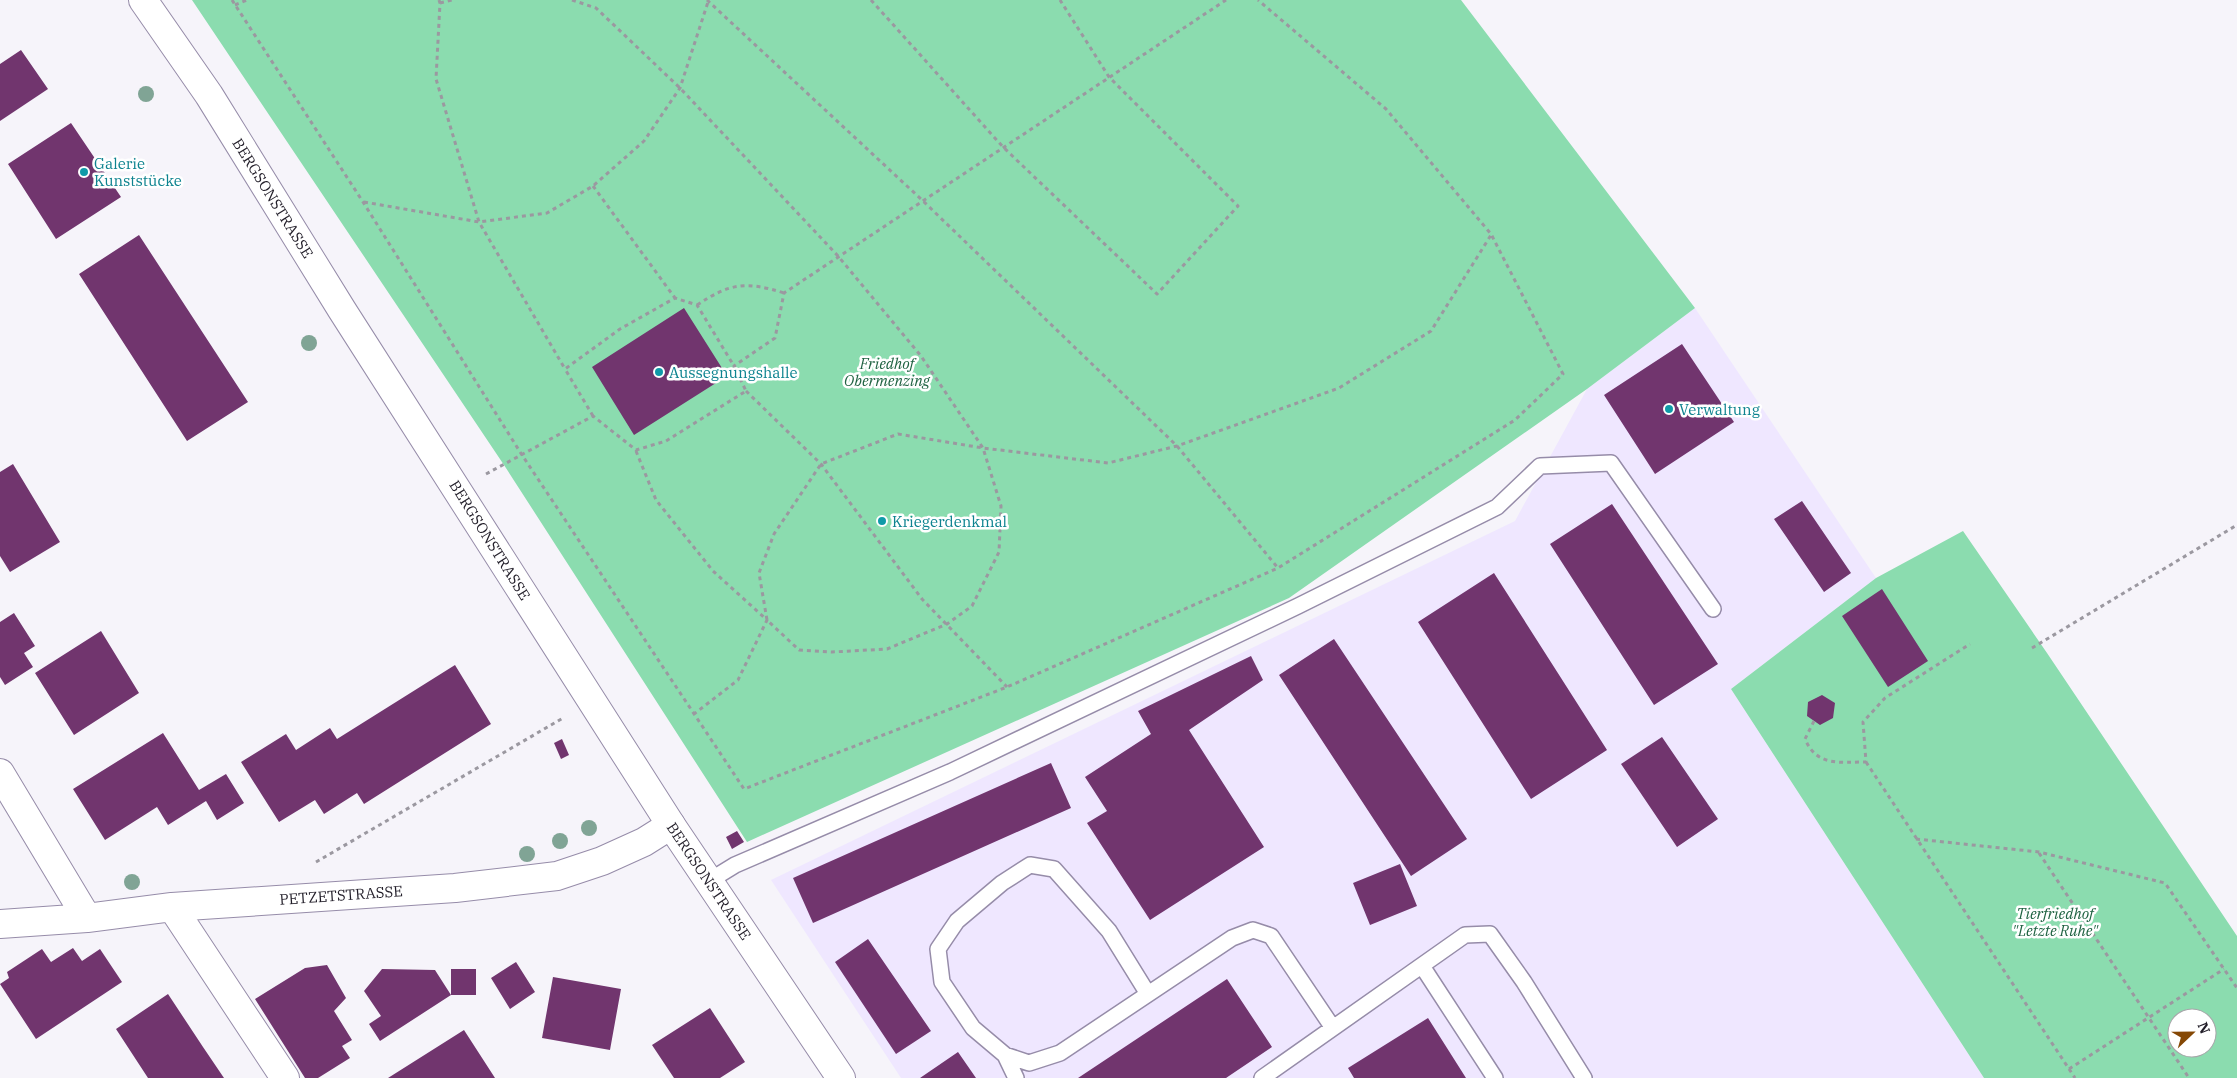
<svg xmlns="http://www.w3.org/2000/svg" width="2237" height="1078" viewBox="0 0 2237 1078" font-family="'IBM Plex Serif',serif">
  <rect width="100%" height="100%" fill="#f6f4fa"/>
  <!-- built -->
  <path fill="#efe7ff" d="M1695 308 1876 578 1731 689 1984 1078H901L771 880 1515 521 1587 389Z"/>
  <!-- green -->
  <path fill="#8bdcaf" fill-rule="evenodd" d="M192 0H1461L1695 308 1587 389 1289 598 747 842 504 465Z
    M1963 531 2047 653 2237 936V1078H1984L1731 689 1876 578ZM2177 1018H2207V1048H2177Z"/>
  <!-- building -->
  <path fill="#71356e" d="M21 50 48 89 0 121V64Z
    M71 123 121 197 56 239 8 164Z
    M139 235 248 402 187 441 79 274Z
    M684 308 727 376 634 435 592 367Z
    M1682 344 1734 422 1655 474 1604 395Z
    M13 464 60 542 10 572 0 556V472Z
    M1802 501 1851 573 1824 592 1774 519Z
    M1612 504 1718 664 1654 705 1550 544Z
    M1494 573 1607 750 1531 799 1418 622Z
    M1882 589 1928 661 1888 687 1842 616Z
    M14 613 35 646 24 653 33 667 5 685 0 677V622Z
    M101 631 139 693 74 735 35 673Z
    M1334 639 1467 839 1411 876 1279 675Z
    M1251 656 1263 680 1189 730 1264 847 1150 920 1087 823 1107 811 1085 777 1151 734 1138 711Z
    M455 665 491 724 364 804 357 793 324 814 315 800 279 822 241 762 286 734 296 750 330 728 337 739Z
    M1822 695 1835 703 1833 718 1820 725 1807 716 1808 702Z
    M163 733 199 790 226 774 244 803 217 820 206 801 168 825 157 807 105 840 73 789Z
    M1662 737 1718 819 1677 847 1621 764Z
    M562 739 569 755 561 759 554 743Z
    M1051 763 1071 808 813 923 793 878Z
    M737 831 744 842 732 849 726 837Z
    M1400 864 1417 906 1370 925 1353 883Z
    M868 939 931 1031 896 1054 835 962Z
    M73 948 82 961 100 949 122 982 36 1039 0 984 9 978 7 972 42 949 51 962Z
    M516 962 535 992 510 1009 491 978Z
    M327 965 346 998 334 1011 352 1040 342 1046 350 1058 318 1078H305L255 999 305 968Z
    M382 969 435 970 451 995 380 1041 369 1024 381 1016 364 991Z
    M451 969H476V995H451Z
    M553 977 621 989 610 1050 542 1038Z
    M1227 979 1272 1047 1226 1078H1078Z
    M168 994 203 1047 224 1078H148L116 1029Z
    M710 1008 745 1062 720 1078H674L652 1045Z
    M1428 1018 1466 1078H1354L1348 1068Z
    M464 1030 495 1078H388Z
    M958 1052 976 1078H920Z"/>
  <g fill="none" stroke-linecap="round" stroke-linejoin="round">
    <!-- lane casing -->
    <g stroke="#968ca9" stroke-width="18">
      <path id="lane" d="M709 881 735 865 950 772 1298 606 1497 507 1540 466 1611 463 1713 609
        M1422 966 1495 1078
        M1148 994 1109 931 1054 869 1030 865 1002 883 957 921 938 949 942 982 973 1028 1005 1055 1029 1063 1060 1053 1232 938 1253 930 1271 936 1333 1028
        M1005 1055 1016 1078
        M1262 1078 1465 935 1490 934 1524 982 1584 1078"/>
    </g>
    <!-- street casing -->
    <g stroke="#968ca9" stroke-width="30">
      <path id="street" d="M0 773 87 918
        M172 907 285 1078
        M0 924 87 918 172 907 455 888 557 876 602 861 644 842 671 825"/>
    </g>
    <!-- secondary casing -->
    <g stroke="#968ca9" stroke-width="30">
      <path id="secondary" d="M143 0 209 95 342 310 671 825 841 1078"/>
    </g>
    <!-- path -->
    <path stroke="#9b98a0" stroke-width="3" stroke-dasharray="4 4" stroke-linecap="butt" d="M232 0 363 202 522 455 744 789 1007 687 1278 568 1515 420 1563 374 1491 234 1386 109 1258 0
      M439 0 440 3 436 79 479 222 565 369
      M572 0 596 8 680 88 838 256 921 356 983 448 1001 506 999 552 972 606 947 624 887 649 832 652 799 650 767 620 759 573 774 534 821 464 898 434 983 448 1108 463 1177 446 1339 388 1431 331 1491 235
      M707 0 922 200 1177 446 1278 568
      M871 0 1003 147 1157 294 1238 206 1109 77 1060 0
      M440 3 452 0
      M235 5 247 0
      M593 186 675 298
      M364 202 479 222 547 213 593 186 644 141 680 88 708 2
      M697 305C730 283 746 281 784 293
      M746 391 821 464 922 599 1007 687
      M593 416 565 369 620 329 675 298 697 305 734 366
      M636 451 656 500 713 571 767 620 738 680 694 714
      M486 474 593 416 636 450 666 441 746 391 734 366 775 338 784 293 1226 0
      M2032 648 2237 525
      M1814 721 1805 739C1817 767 1840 762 1866 762L1863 722 1885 698 1970 644
      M1866 762 2075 1078
      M1916 839 2039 852 2165 883 2237 988
      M2039 853 2189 1078
      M316 862 563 718
      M2069 1069 2224 969"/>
    <!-- lane -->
    <use href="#lane" stroke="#fff" stroke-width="15"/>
    <!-- street -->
    <use href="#street" stroke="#fff" stroke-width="28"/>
    <!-- secondary -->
    <use href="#secondary" stroke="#fff" stroke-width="28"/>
  </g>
  <!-- trees -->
  <g fill="#80a495">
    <circle cx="146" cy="94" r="8"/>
    <circle cx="309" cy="343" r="8"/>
    <circle cx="589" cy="828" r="8"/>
    <circle cx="560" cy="841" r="8"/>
    <circle cx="527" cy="854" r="8"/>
    <circle cx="132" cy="882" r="8"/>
  </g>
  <!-- markers -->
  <g fill="#0f9aa8" stroke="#fff" stroke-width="2">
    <circle cx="84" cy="172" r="5"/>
    <circle cx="659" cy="372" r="5"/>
    <circle cx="1669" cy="409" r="5"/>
    <circle cx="882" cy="521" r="5"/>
  </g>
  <g text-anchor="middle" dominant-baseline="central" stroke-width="5" stroke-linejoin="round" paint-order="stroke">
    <!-- culture labels -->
    <g font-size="15" fill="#0d838f" stroke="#fff" text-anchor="start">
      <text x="94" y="163">Galerie<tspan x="94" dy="17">Kunststücke</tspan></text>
      <text x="669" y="372">Aussegnungshalle</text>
      <text x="1679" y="409">Verwaltung</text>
      <text x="892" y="521">Kriegerdenkmal</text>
    </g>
    <!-- street labels -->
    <g font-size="15" fill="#221e29" stroke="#fff">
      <text transform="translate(273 198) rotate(58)">BERGSONSTRASSE</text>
      <text transform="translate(490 540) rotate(58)">BERGSONSTRASSE</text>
      <text transform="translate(709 881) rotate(56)">BERGSONSTRASSE</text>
      <text transform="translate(341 895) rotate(-4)">PETZETSTRASSE</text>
    </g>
    <!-- park labels -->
    <g font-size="15" font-style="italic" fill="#1f6342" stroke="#fff">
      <text x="887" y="363">Friedhof<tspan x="887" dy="17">Obermenzing</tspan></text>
      <text x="2055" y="913">Tierfriedhof<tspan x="2055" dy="17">"Letzte Ruhe"</tspan></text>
    </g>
  </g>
  <!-- north arrow -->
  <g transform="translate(2192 1033) rotate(68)"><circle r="24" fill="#ffffff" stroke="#a7a5a9"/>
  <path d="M0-4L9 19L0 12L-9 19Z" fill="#854805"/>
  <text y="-8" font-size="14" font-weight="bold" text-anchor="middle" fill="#221e29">N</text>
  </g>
</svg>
